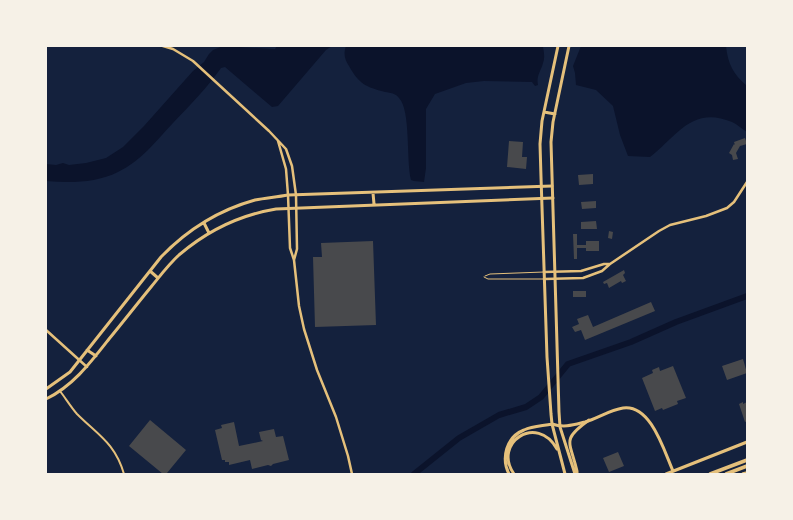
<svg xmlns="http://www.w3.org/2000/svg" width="793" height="520" viewBox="0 0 793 520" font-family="'Nunito Sans',sans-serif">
  <rect width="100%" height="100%" fill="#14213d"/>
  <!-- water -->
  <path fill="#0b132b" d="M223 46 275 49 277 46H332L326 50 278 106 272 107 225 67 221 68C207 88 190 105 173 123 156 141 141 161 118 172 96 183 70 183 46 181V164L56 165 63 163 69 165 86 163 106 158 123 147 144 126 193 71 204 62 209 54 213 50Z
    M346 46H541L543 47C544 52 545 58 543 63 541 71 536 76 538 85L535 86 532 82 484 81 466 83 435 94 426 109V168L424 182 414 181 411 180C406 161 411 110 399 98 395 93 391 93 385 92 366 87 359 84 349 66 345 60 343 54 346 46Z
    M581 46H726C728 64 733 74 747 86V132C742 129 737 124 732 122 692 105 676 137 650 157L628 156 620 135 613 106 596 90 576 85 575 73 573 66Z"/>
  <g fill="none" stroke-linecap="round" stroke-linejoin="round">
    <!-- river -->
    <path stroke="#0b132b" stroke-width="6" d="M414 474 459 438 499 415 526 407 541 397 568 364 631 342 676 322 747 296"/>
  </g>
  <!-- building -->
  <path fill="#48494c" d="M745 138 747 144 740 146 736 153 738 159 733 160 732 155 729 153 734 144 735 145 734 142Z
    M509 141 523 142 522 157H527L526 169 507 167Z
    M593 174V184L579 185 578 175Z
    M596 201V208L582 209 581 202Z
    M596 221 597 229H581V222Z
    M609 231 613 232 612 239 608 238Z
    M573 234H577V245H586V241H599V251H586V248H577V259H574Z
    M373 241 376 325 315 327 313 257H322L321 243Z
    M624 270 625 273 623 275 626 281 622 283 621 281 609 288 607 283 604 284 603 282Z
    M573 291H586V297H573Z
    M651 302 655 311 585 340 581 330 575 332 572 327 579 324 577 319 588 315 593 327Z
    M743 359 747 373 727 380 722 366Z
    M673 366 686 398 677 401 678 404 663 410 662 408 655 411 642 378 653 373 652 370 659 367 660 371Z
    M743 402V404L747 402V421L745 422 739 404Z
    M150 420 186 450 167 473 163 474 129 446Z
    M234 422 239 446 263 441 261 440 259 432 274 429 276 437 283 436 289 460 273 464 271 466 268 465 252 469 250 460 229 465V462H225V460H222L215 430 222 428 221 425Z
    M618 452 624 466 609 472 603 458Z"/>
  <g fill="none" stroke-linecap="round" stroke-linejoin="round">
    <!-- service -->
    <path stroke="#e5c07b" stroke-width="1" d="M485 276 490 274 544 272
      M484 277 488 279H544"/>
    <!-- minor -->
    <path stroke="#e5c07b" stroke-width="2" d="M60 391C66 399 71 407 77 414 98 435 115 443 124 474"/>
    <!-- tertiary -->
    <path stroke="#e5c07b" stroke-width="2.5" d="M163 46 173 49 193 61 269 131 286 149 292 166 296 195 297 249 294 260
      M278 141 286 169 288 195 290 248 294 260 299 306 304 329 317 370 336 417 348 456 352 474
      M544 272 581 271 604 264H610
      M544 279 583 278 602 271 610 264 659 231 670 225 706 216 727 208 734 202 747 182
      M46 330 87 367"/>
    <!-- secondary -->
    <path stroke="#e5c07b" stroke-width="3" d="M373 193 374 204
      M204 223 209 233
      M150 271 158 278
      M87 350 96 356
      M46 389 70 372 161 257C187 230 219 210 255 200 266 198 277 197 288 195L552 186
      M46 399C73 386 91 362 109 339 123 322 137 304 151 287 160 276 169 264 179 255 207 231 240 215 276 209L553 198
      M552 424C564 428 573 425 585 422 598 418 610 410 623 408 651 404 664 451 673 471
      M666 474 747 442"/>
    <!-- primary -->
    <path stroke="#e5c07b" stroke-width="3" d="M558 46 542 121 540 144 541 177 547 357 551 414 552 424 565 474
      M569 46 553 122 551 142 559 412 560 427 575 474
      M544 112 555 114
      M509 474C501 458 506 437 524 430 533 426 543 426 552 424
      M514 474C492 443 537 413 557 449
      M577 474V471C570 441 561 440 589 420"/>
    <!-- motorway -->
    <path stroke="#e5c07b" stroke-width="3.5" d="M710 474 747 460
      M726 474 747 466
      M743 474 747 473"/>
  </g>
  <!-- border -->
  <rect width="793" height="520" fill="none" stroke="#f6f1e7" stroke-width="94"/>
</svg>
